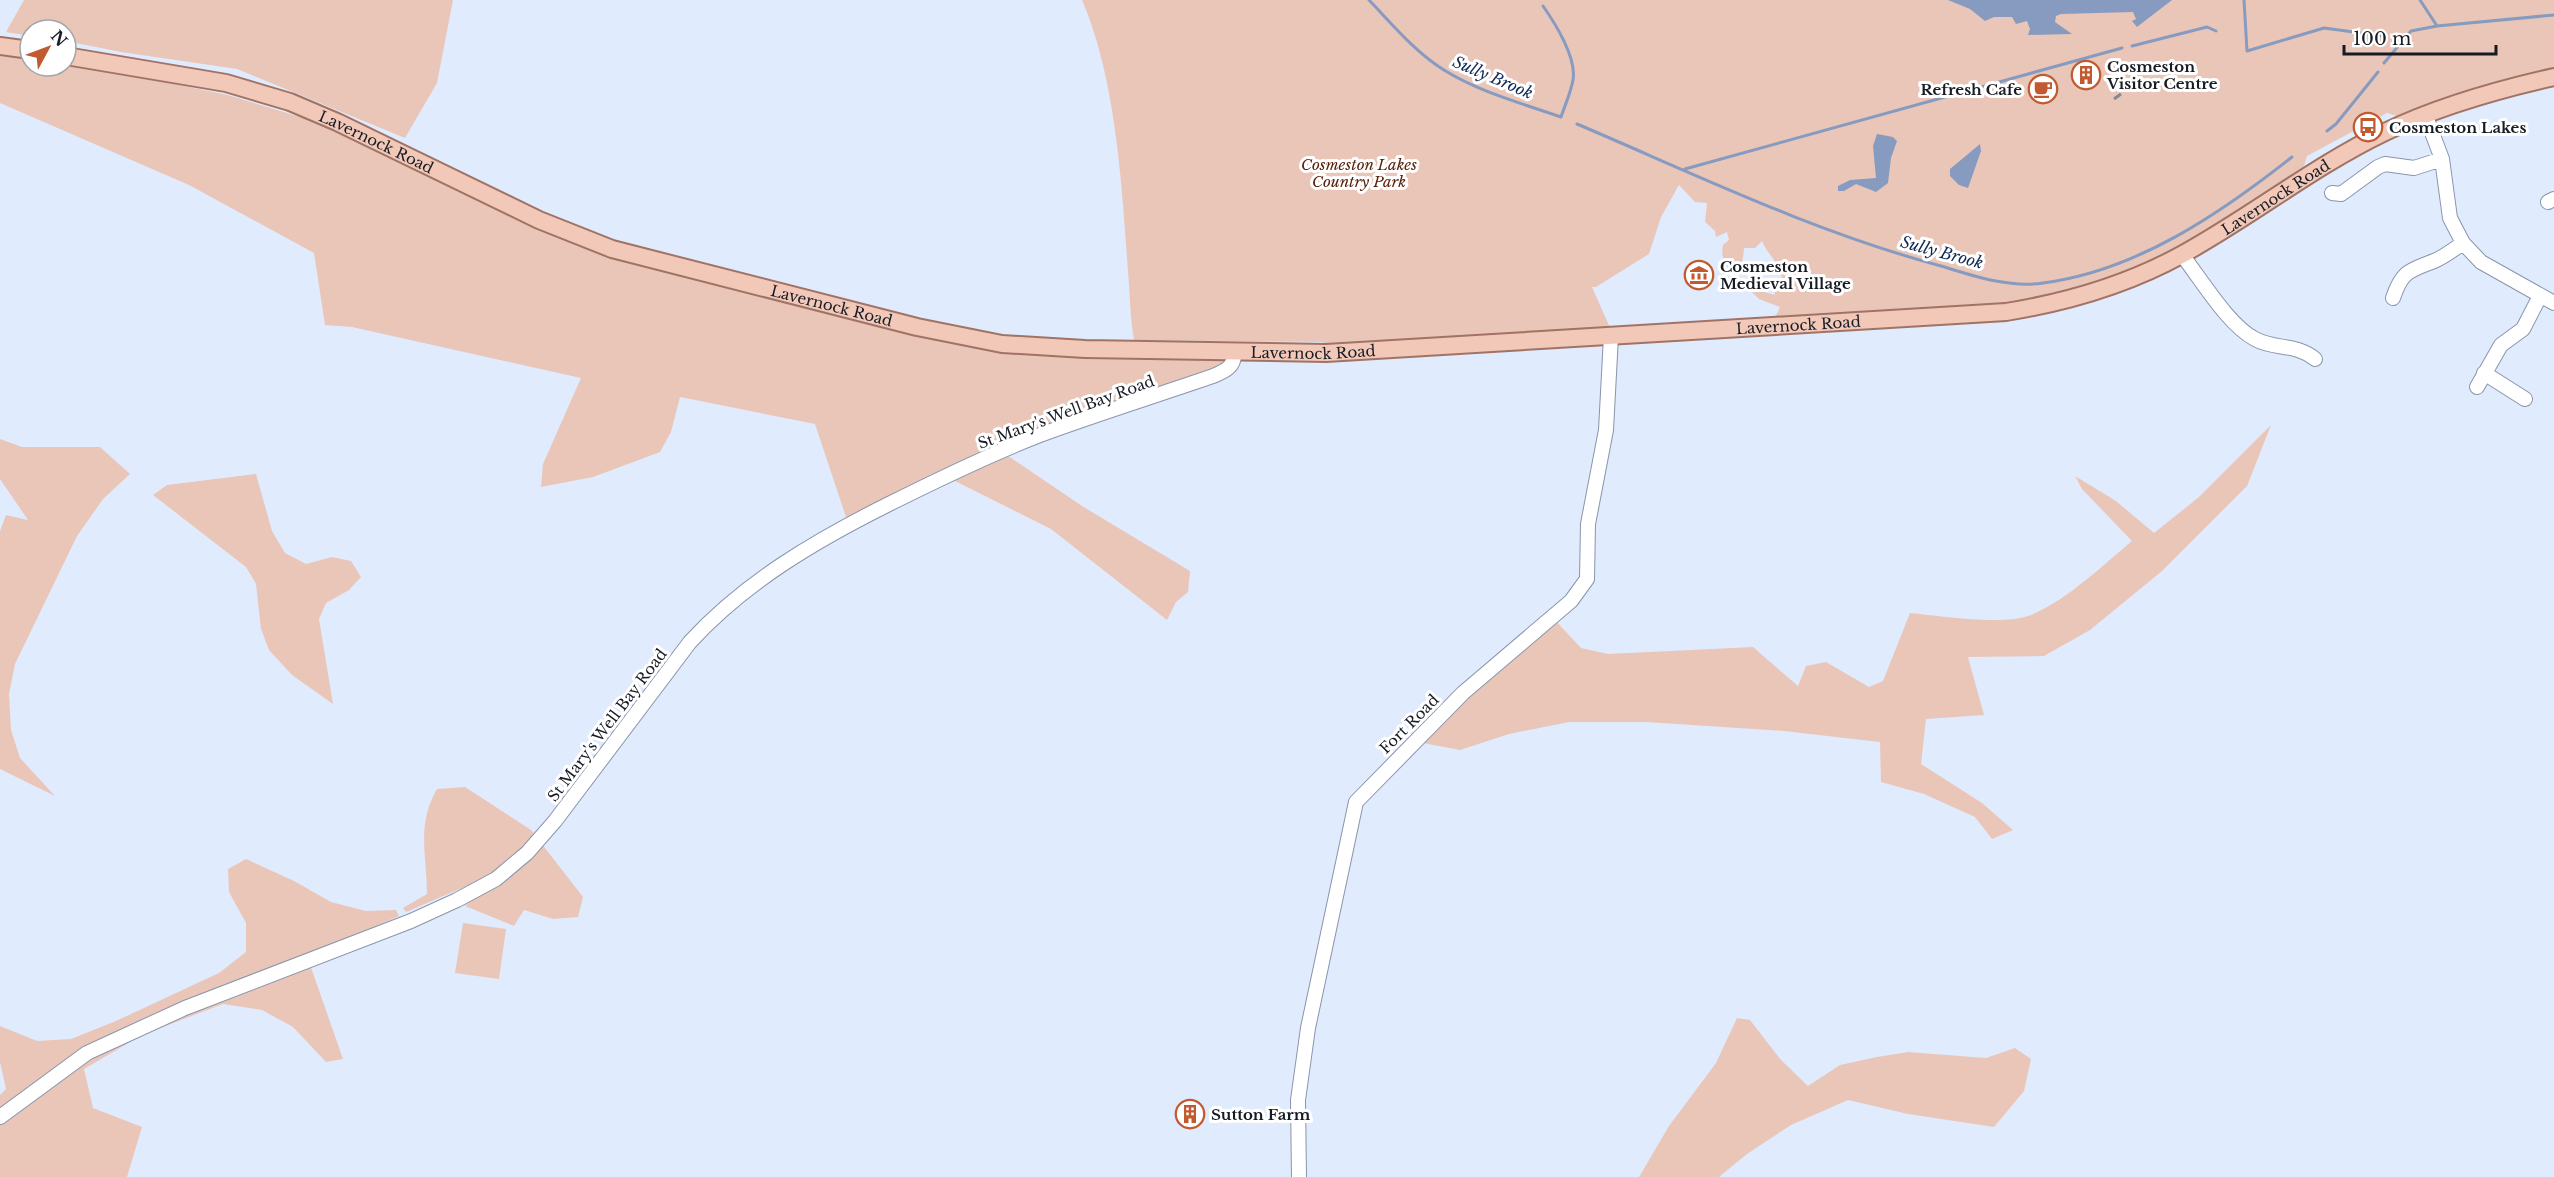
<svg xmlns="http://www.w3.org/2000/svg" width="2554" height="1177" viewBox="0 0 2554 1177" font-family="'Libre Baskerville',serif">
  <rect width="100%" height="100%" fill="#e0ebfe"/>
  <!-- green -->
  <path fill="#eac6b9" d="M24 0H453L437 83 405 138 237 69 121 52 66 41V30H30V36L6 32Z
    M1082 0H2554V71L2400 117 2387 113 2307 156 2304 166 2299 172 2203 236 2121 276 2022 303 1774 320 1780 307 1759 299 1752 292 1754 289 1775 295 1773 286 1782 281C1782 264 1768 256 1762 241L1755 248H1744C1743 260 1743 268 1729 269 1723 262 1721 254 1723 245L1729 240 1727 232 1716 237 1715 231 1705 222 1707 203 1695 202 1679 185 1661 217 1649 254 1596 287H1592L1611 330 1326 346 1323 342 1134 340C1130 317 1130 294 1128 271 1122 187 1116 78 1082 0Z
    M0 51 30 56V66H66V62L228 95 330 126 548 231 775 298 996 351 1157 358H1221L1224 361 1222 367 989 443 1082 506 1190 571 1188 592 1176 602 1167 620 1051 529 955 481 883 511 848 531 846 517 815 424 680 397 671 432 660 452 593 477 541 487 543 464 581 378 352 327 325 325 314 253 189 185 0 103Z
    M2271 425 2247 486 2162 571 2090 630 2044 656 1968 657 1984 715 1926 719 1921 764 1982 803 2013 830 1992 839 1975 817 1924 794 1881 782 1880 742 1784 731 1646 722H1569L1509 734 1460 750 1423 743 1468 692 1554 619 1581 648 1608 654 1753 647 1798 686 1806 666 1826 662 1869 687 1883 681 1910 613C1941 616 2004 626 2031 615 2067 600 2102 566 2132 541L2082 489 2075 476 2116 501 2154 533 2199 497Z
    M0 439 22 447H100L130 474 103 499 77 536 15 664 9 694 11 730 20 758 55 796 0 769V531L6 515 28 520 0 479Z
    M256 474 272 531 285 553 306 564 332 557 351 561 361 577 349 590 326 603 319 619 333 704 292 675 269 650 261 629 256 584 246 567 153 495 167 485Z
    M465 787 531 830 583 897 578 917 553 919 524 910 514 926 465 906 473 898 483 879 406 912 403 908 427 894C427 856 416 825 437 789Z
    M246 859 294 881 331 902 366 911 396 910 399 916 307 956 343 1059 326 1062 293 1027 262 1010 223 1004 142 1035 84 1069 93 1108 142 1127 127 1177H0V1095L6 1089 0 1062V1026L37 1041 71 1039 116 1021 219 973 246 952V923L229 892 228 869Z
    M463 923 506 929 499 979 455 973Z
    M1737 1018 1750 1020 1781 1060 1808 1086 1840 1065 1877 1057 1908 1052 1986 1058 2015 1048 2031 1059 2024 1091 1994 1127 1908 1114 1848 1100 1791 1125 1747 1154 1719 1177H1639L1669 1126 1716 1063Z"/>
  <!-- water -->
  <path fill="#869bbf" d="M1948 0H2172L2137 27 2132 21 2136 19 2133 12 2061 14 2056 16 2055 22 2072 34 2028 35 2030 29 2027 21 2016 24 2012 17H1994L1985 21 1970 9Z
    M1877 134 1893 137 1897 141 1891 158 1888 183 1876 192 1856 184 1844 191H1838V186L1850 180 1876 178 1873 146Z
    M1980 144 1981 151 1968 188 1959 185 1950 176V169Z"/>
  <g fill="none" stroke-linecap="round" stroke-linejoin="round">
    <!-- stream -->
    <path stroke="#869bbf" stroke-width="3" d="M1369 0C1392 24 1415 52 1444 70 1479 92 1521 103 1561 117 1565 105 1571 92 1573 80 1577 58 1555 23 1543 6
      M2244 0 2247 51 2324 28 2383 36
      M2437 26 2554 15
      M2132 46 2207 27 2216 31
      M2384 63 2411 31 2437 26 2420 0
      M1577 124C1697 175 1814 232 1941 266 1974 276 2008 288 2043 283 2136 271 2220 214 2292 157
      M2327 131 2336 124 2378 72
      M1685 169 2122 48"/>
    <!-- minor casing -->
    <g stroke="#8995aa" stroke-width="16">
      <path id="minor" d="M2425 114 2442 159 2450 218 2463 243 2481 262 2554 303
        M2332 193 2341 194 2378 167 2385 164 2414 168 2442 159
        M2548 202 2554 199
        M2182 255C2201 279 2228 325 2255 339 2275 350 2296 343 2315 359
        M2393 298C2402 271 2409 271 2434 261 2444 257 2454 249 2463 243
        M2484 373 2525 399
        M2477 387 2501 345 2523 329 2540 296
        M0 1117 87 1053 185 1008 411 921 457 900 496 879 527 853 555 821 690 642C745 582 815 541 887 505 937 480 988 455 1040 435 1097 414 1155 396 1213 376 1225 371 1235 367 1234 352
        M1299 1177 1298 1100 1308 1028 1356 802 1463 693 1571 601 1587 579 1588 524 1606 430 1611 336"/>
    </g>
    <!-- major casing -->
    <g stroke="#a07365" stroke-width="20">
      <g id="major">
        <path d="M0 46 30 50"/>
        <path id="s1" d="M66 56 226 83 290 102 337 122 539 220 612 249 917 327 1002 344 1085 349 1326 353 2006 312C2068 302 2127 285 2183 254 2252 216 2314 166 2385 132 2439 106 2496 90 2554 77"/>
      </g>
    </g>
    <!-- minor -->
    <use href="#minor" stroke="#fff" stroke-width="14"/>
    <!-- major -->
    <use href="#major" stroke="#f2c8b8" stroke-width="16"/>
    <!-- rail -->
    <path stroke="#818997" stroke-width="3" stroke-dasharray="9 4.5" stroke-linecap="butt" d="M2114 99 2121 94"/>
  </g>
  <!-- icons -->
  <defs>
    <g id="building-ring" transform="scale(1.5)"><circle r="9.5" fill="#fff" stroke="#c15a2f" stroke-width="1.5"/><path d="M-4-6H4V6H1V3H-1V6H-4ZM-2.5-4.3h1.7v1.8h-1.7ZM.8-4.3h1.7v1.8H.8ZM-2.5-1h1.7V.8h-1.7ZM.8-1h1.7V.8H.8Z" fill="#c15a2f"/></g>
    <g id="cafe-ring" transform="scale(1.5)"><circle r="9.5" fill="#fff" stroke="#c15a2f" stroke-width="1.5"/><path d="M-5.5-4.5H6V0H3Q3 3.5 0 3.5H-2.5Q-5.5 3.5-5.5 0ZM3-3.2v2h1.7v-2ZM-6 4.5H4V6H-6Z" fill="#c15a2f"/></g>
    <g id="bus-ring" transform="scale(1.5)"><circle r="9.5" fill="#fff" stroke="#c15a2f" stroke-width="1.5"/><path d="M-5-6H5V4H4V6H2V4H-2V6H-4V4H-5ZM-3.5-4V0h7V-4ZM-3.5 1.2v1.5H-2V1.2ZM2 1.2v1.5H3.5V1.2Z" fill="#c15a2f"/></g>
    <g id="museum-ring" transform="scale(1.5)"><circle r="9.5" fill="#fff" stroke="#c15a2f" stroke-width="1.5"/><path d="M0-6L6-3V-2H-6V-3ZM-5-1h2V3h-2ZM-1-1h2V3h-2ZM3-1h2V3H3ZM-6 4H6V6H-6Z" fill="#c15a2f"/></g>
  </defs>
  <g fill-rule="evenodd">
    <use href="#building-ring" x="2086" y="75"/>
    <use href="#cafe-ring" x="2043" y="89"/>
    <use href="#bus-ring" x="2368" y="127"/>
    <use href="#museum-ring" x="1699" y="275"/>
    <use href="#building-ring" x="1190" y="1114"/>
  </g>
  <g text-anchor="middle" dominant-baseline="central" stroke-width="6" stroke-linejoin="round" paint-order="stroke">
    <!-- poi labels -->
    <g font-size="15" font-weight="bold" fill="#171b23" stroke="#fff" text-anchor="start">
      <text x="2107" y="66">Cosmeston<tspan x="2107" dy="17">Visitor Centre</tspan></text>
      <text x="2022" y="89" text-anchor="end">Refresh Cafe</text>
      <text x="2389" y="127">Cosmeston Lakes</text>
      <text x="1720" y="266">Cosmeston<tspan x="1720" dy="17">Medieval Village</tspan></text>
      <text x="1211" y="1114">Sutton Farm</text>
    </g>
    <!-- street labels -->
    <g font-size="15" fill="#171b23" stroke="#fff">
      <text stroke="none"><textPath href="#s1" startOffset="324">Lavernock Road</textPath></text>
      <text stroke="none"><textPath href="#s1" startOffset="2286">Lavernock Road</textPath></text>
      <text stroke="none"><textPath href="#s1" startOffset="810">Lavernock Road</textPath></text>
      <text stroke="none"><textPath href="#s1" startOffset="1782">Lavernock Road</textPath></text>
      <text stroke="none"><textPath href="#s1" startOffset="1296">Lavernock Road</textPath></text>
      <text transform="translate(1066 412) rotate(-20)">St Mary's Well Bay Road</text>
      <text transform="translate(1409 724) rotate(-45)">Fort Road</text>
      <text transform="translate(607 725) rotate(-53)">St Mary's Well Bay Road</text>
    </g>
    <!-- park labels -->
    <g font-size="15" font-style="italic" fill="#5a220a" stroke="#fff">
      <text x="1359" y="164">Cosmeston Lakes<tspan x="1359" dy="17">Country Park</tspan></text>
    </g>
    <!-- water labels -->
    <g font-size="16" font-style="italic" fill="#102856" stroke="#fff">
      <text transform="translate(1493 77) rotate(23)">Sully Brook</text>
      <text transform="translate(1942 252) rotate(15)">Sully Brook</text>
    </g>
  </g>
  <!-- north arrow -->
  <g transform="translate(48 48) rotate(49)"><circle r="28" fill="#ffffff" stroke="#a2a4a7" stroke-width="1.5"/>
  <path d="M0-4.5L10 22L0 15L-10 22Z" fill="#c15a2f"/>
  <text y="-9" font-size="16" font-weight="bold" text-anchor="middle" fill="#171b23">N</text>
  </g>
  <!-- scale -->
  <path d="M2344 45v9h152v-9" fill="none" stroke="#171b23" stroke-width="3"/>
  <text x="2353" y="45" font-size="18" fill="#171b23" stroke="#ffffff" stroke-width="4.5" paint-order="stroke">100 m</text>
</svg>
